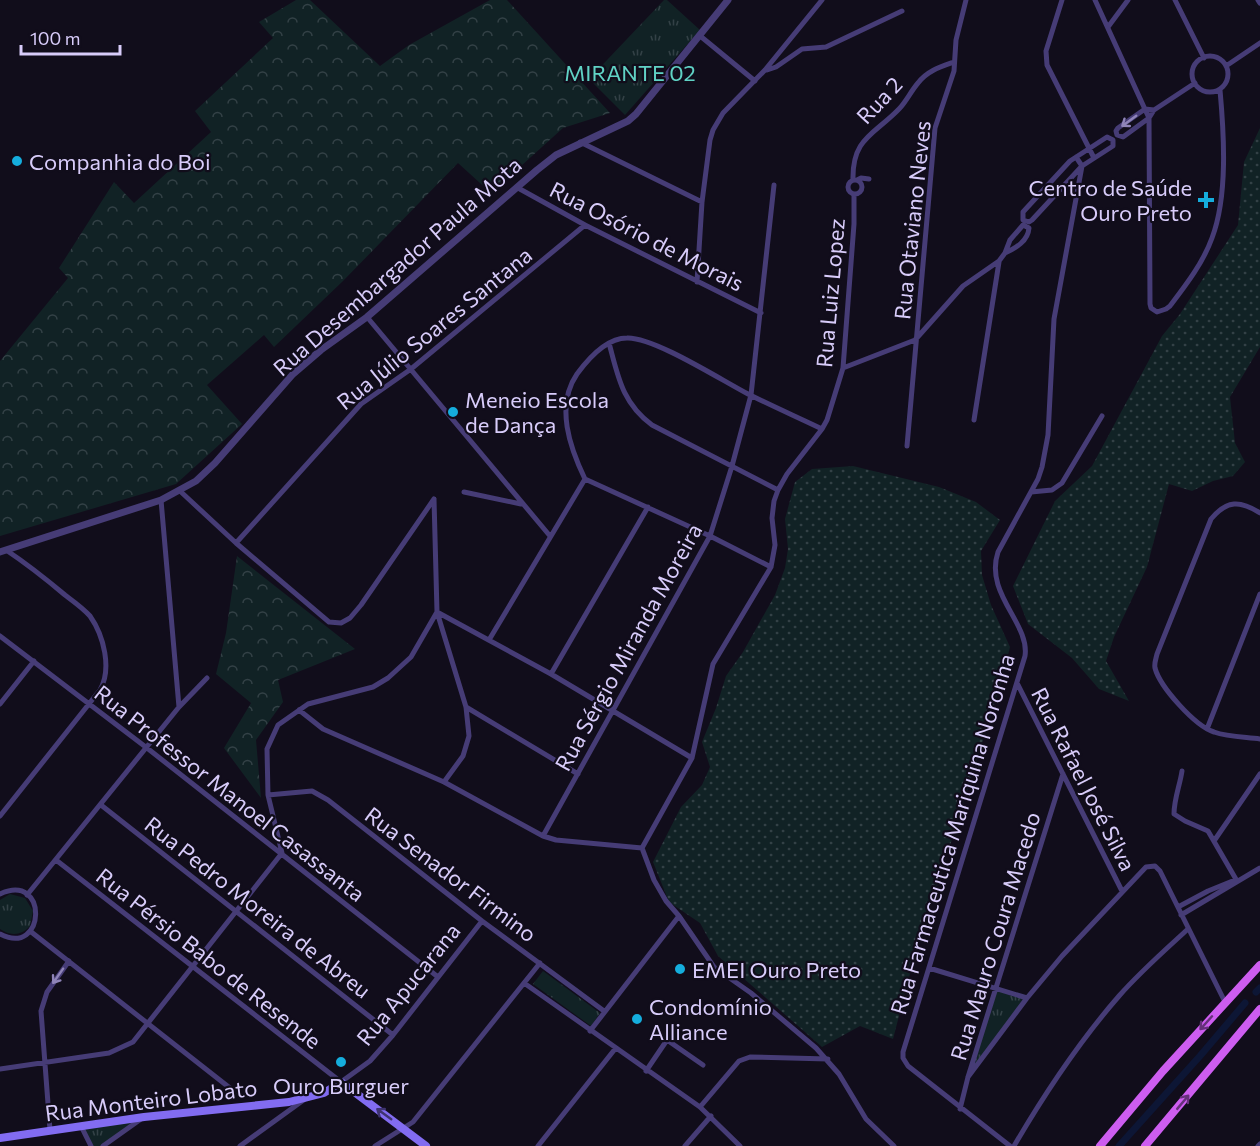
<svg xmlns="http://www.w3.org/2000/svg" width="1260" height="1146" viewBox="0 0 1260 1146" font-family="Commissioner,sans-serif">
  <defs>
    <pattern id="grass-dots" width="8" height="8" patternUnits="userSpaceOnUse" patternTransform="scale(1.5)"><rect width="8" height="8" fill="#112225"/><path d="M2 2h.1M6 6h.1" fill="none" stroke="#334146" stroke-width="1.8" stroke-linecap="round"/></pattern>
    <pattern id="forest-crowns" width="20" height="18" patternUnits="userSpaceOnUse" patternTransform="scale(1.5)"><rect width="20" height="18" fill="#112225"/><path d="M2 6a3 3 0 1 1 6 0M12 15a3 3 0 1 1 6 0" fill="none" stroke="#334146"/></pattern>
    <pattern id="park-tufts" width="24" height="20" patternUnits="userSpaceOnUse" patternTransform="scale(1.5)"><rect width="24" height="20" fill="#112225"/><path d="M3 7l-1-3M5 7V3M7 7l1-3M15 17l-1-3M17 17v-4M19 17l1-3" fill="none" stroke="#334146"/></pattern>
  </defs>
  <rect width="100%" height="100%" fill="#110d1b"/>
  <!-- grass -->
  <path fill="url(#grass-dots)" d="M1260 128V347L1230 397 1235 443 1245 462 1233 476 1213 481 1192 491 1169 484 1147 567 1114 637 1106 661 1129 701 1099 689 1072 658 1028 624 1013 586 1055 501 1092 466 1162 336 1180 314 1238 225 1244 162Z
    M853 466 939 487 976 502 1000 520 981 551 982 575 991 605 1010 647 1001 683 911 970 893 1039 860 1026 822 1047 718 956 700 923 669 902 653 862 681 807 702 785 710 767 702 742 716 708 726 676 743 652 775 595 785 568 788 549 785 519 795 482 812 469Z"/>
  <!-- forest -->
  <path fill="url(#forest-crowns)" d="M296 0H310L380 66 409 45 490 0H507L610 113 563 128 491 193 458 163 343 281 274 347 264 335 207 385 242 424 176 484 0 536V361L68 278 59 268 114 182 134 203 211 132 195 111 273 38 259 22Z
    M237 556 355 649 278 680 283 702 256 740 261 798 224 748 251 703 216 674 226 633Z"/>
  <!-- park -->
  <path fill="url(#park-tufts)" d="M664 0H667L700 30 625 115 589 79Z
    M10 894 25 898 33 911 30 926C21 936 10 936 0 929V900Z
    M543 971 600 1013 591 1026 533 984Z
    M995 989 1027 998 968 1077Z
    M144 1117 103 1146H91L82 1126Z"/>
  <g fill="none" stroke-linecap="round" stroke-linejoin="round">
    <!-- canal -->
    <path stroke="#0d1635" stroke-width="7" d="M1256 992 1260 988
      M1119 1146 1200 1056 1245 1003"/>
    <!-- minor -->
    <path stroke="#463c76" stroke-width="5" d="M1062 0 1046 51 1047 65 1094 158
      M1095 0 1149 118 1150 304 1151 308 1157 312 1166 309 1170 306C1186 285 1203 263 1212 238 1228 196 1224 134 1220 90
      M1175 0 1204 58
      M1258 0 1260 3
      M1108 27 1128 0
      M699 35 755 81
      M1192 74a18 18 0 1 1 36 0a18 18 0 1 1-36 0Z
      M1226 66 1260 43
      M767 70 776 67 802 49 826 47 902 11
      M1154 110 1145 109 1118 128 1116 131 1117 135 1123 137 1149 118 1154 110 1195 83
      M1107 137 1113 140V146L1082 166 1032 220 1029 222 1023 220V212L1070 161Z
      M580 142 702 202
      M853 180C852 138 874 135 899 109 906 102 911 91 918 83 927 71 940 67 954 62
      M857 180 861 178 869 179
      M848 187a7 7 0 1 1 14 0a7 7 0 1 1-14 0Z
      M518 188 585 225 761 313
      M1023 225 1029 228C1028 241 1016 248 1005 253L1010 240Z
      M697 282 702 202 710 140 713 130 723 113 765 70 822 0
      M367 317 550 536
      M609 343C618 376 622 403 652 425L778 490
      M843 368 915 340 963 286 999 261 1005 253
      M974 420 999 262
      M907 446 935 128 954 71 956 40 966 0
      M180 491 236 543 329 622 341 623 350 618 361 605 434 499
      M464 492 521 504
      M1031 492 1052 490 1062 483 1102 416
      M434 499 437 612 466 707 469 736 463 756 444 782
      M1260 513C1240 500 1227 500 1211 519L1157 654C1156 659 1154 663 1155 668 1160 687 1195 726 1214 732 1228 737 1245 737 1260 739
      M236 543 361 404 411 369 585 225
      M771 567 710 536 585 479C570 448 555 406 577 374 588 359 607 338 627 338 654 337 721 380 748 394 772 406 797 417 822 429
      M0 636 147 748 438 977
      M489 640 585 479
      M551 674 648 507
      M1017 683 1122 891
      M0 704 34 661
      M179 707 207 678
      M466 707 578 774
      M299 710 323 729 444 782 543 836 556 840 642 848
      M1207 729 1260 594
      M1182 771C1180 785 1174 799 1174 814L1185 821 1208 831 1237 881
      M268 795 312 791 328 800 482 921 604 1011
      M101 805 393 1035
      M0 816 100 690C112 669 104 636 90 616 83 608 73 601 65 595 46 579 27 564 6 550
      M543 836 710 536 732 466 751 395 774 185
      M1214 841 1260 774
      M642 848 692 758 713 664 771 567 775 545 772 518 774 501 778 490 787 474 822 429 827 420 843 368 854 224V194
      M642 848 654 880 666 901 679 916 714 967 751 993 816 1048 839 1074 866 1119 894 1146
      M56 860 341 1082 370 1061 393 1035 482 921
      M0 894C49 871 46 958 0 934
      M27 895 179 707 161 500
      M1178 907 1208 891 1235 880
      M1181 915 1260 868
      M30 931 235 1092
      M929 968 1027 998
      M524 983 700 1107 740 1146
      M590 1031 679 916
      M0 1069 109 1053 133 1042 282 853 268 795 267 749 278 725 308 704 373 687 388 678 411 657 437 612 551 674 692 758
      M646 1071 667 1040 703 1065
      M968 1077 1027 998 1062 956 1146 867 1155 866 1160 871 1225 1002
      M700 1107 739 1061 750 1057 828 1059
      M960 1109 968 1077 1063 774
      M81 1126 91 1146
      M50 1130 41 1011 47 992 69 961
      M103 1146 141 1119
      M240 1146 305 1099
      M375 1146 413 1122 540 963
      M538 1146 615 1049
      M685 1146 711 1116
      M1010 1146 908 1066 903 1058V1052L1025 656C1030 623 984 594 998 552L1038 479 1042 467 1048 435 1054 319 1082 166 1076 157
      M1014 1146C1045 1093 1078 1043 1119 996 1140 972 1164 951 1188 929
      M1258 1146 1260 1144"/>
    <!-- tertiary -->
    <path stroke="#463c76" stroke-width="7" d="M0 552 161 500 196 481 215 463 293 374 321 350 367 317 537 170 556 155 628 121 636 114 728 0"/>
    <!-- secondary -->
    <path stroke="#826cf1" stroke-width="8" d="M0 1138 144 1117 289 1102 324 1093 341 1082 426 1146"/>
    <!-- primary -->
    <path stroke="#cd5df0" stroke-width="8" d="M1100 1146 1163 1071 1260 965
      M1145 1146 1260 1009"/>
  </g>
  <!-- one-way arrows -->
  <defs><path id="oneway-shaft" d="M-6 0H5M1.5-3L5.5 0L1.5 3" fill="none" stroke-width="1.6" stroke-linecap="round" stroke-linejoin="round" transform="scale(1.5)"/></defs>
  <g stroke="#8f84b8">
    <use href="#oneway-shaft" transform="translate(1129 121) rotate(144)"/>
    <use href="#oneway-shaft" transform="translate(58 976) rotate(125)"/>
  </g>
  <g stroke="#66317b">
    <use href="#oneway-shaft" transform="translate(1206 1023) rotate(132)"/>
    <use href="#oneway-shaft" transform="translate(1183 1102) rotate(-50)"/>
  </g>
  <use stroke="#3e3371" href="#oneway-shaft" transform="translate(384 1114) rotate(-144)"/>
  <!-- markers -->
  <g fill="#15addd" stroke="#110d1b" stroke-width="2">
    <circle cx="17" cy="161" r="6"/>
    <path d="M1203 191h6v6h6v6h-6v6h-6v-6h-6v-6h6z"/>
    <circle cx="453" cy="412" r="6"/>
    <circle cx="680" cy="969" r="6"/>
    <circle cx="637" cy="1019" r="6"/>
    <circle cx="341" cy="1062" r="6"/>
  </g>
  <g text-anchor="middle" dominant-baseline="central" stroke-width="4.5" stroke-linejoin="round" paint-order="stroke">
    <!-- park labels -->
    <g font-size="22" fill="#60d2c5" stroke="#110d1b">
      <text x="630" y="72">MIRANTE 02</text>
    </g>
    <!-- street labels -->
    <g font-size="22" fill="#d8ccfa" stroke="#110d1b">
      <text transform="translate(879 100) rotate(-47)">Rua 2</text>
      <text transform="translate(912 220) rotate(-84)">Rua Otaviano Neves</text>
      <text transform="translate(647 236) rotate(27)">Rua Osório de Morais</text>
      <text transform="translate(397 266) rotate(-41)">Rua Desembargador Paula Mota</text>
      <text transform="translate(830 293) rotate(-85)">Rua Luiz Lopez</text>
      <text transform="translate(434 328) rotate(-39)">Rua Júlio Soares Santana</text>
      <text transform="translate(628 647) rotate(-61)">Rua Sérgio Miranda Moreira</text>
      <text transform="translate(1084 779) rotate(63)">Rua Rafael José Silva</text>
      <text transform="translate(230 793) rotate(38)">Rua Professor Manoel Casassanta</text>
      <text transform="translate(952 834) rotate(-73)">Rua Farmaceutica Mariquina Noronha</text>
      <text transform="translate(451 874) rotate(37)">Rua Senador Firmino</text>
      <text transform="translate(258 907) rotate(38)">Rua Pedro Moreira de Abreu</text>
      <text transform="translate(995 936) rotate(-73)">Rua Mauro Coura Macedo</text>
      <text transform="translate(209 958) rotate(38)">Rua Pérsio Babo de Resende</text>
      <text transform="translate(408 984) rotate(-51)">Rua Apucarana</text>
      <text transform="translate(151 1100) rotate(-7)">Rua Monteiro Lobato</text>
    </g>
    <!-- poi labels -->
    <g font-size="22" fill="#d8ccfa" stroke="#110d1b" text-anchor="start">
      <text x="29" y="161">Companhia do Boi</text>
      <text x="1192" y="187" text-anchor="end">Centro de Saúde<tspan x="1192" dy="25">Ouro Preto</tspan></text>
      <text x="465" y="399">Meneio Escola<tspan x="465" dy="25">de Dança</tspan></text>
      <text x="692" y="969">EMEI Ouro Preto</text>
      <text x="649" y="1006">Condomínio<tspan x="649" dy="25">Alliance</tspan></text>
      <text x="341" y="1085" text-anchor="middle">Ouro Burguer</text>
    </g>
  </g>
  <!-- scale -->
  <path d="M21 45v9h99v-9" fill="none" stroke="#d8ccfa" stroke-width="3"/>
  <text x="30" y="45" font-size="18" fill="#d8ccfa" stroke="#110d1b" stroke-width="4.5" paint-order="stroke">100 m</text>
</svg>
